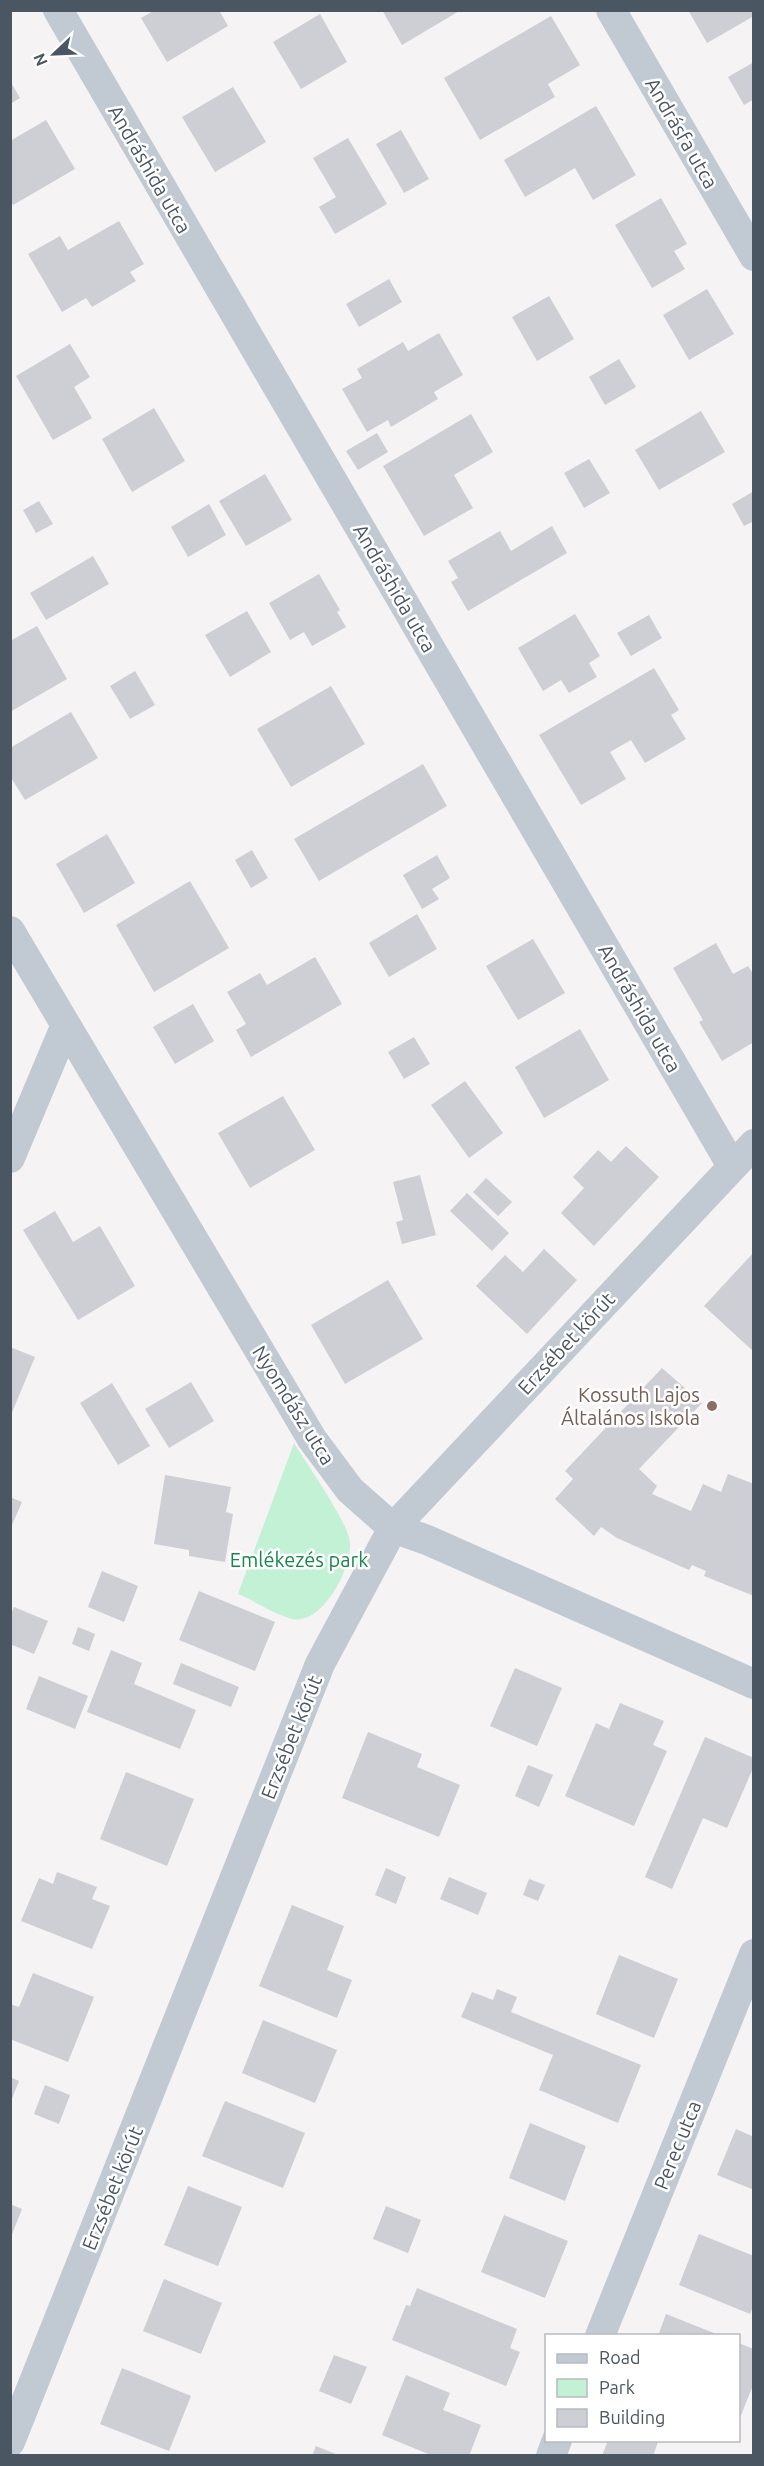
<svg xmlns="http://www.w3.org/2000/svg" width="764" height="2466" viewBox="0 0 764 2466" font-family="Ubuntu,sans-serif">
  <rect width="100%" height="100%" fill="#f5f3f3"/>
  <!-- green -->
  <path fill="#c3f1d5" d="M294 1443C306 1463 349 1523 350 1543 352 1568 322 1626 292 1619 274 1614 255 1601 238 1594Z"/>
  <!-- building -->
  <path fill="#cdcfd5" d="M155 10H219L228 26 167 62 141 18Z
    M382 10H461L402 45Z
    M688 10H754V16L707 43Z
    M320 14 347 62 301 89 273 42Z
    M551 16 580 65 548 84 555 97 480 140 444 78Z
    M754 62V99L744 105 728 77Z
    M10 81 20 98 10 104Z
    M233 87 266 142 215 172 182 117Z
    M596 106 636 175 593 200 575 168 525 197 504 160Z
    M46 120 75 169 13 205 10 200V141Z
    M401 130 429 179 404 193 376 144Z
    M348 138 387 204 335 234 319 207 336 197 313 158Z
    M661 198 687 244 674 251 685 269 652 288 615 225Z
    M119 221 144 264 130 272 136 281 92 307 86 298 62 312 28 254 60 236 68 250Z
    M389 279 402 302 359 327 346 304Z
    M707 289 734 334 689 360 663 315Z
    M549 296 574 339 537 361 512 317Z
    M439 333 463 375 434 392 438 399 391 427 388 420 367 432 342 389 362 378 357 369 403 342 408 351Z
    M70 344 90 377 74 387 92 418 53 440 16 376Z
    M619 359 636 387 605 405 589 377Z
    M154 408 185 461 132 492 102 439Z
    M701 411 725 452 659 490 635 450Z
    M471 414 493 452 454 475 473 508 424 536 383 466Z
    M377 433 388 452 358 470 346 451Z
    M589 459 610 493 584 508 564 473Z
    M265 474 292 520 246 546 219 501Z
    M754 491V521L744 526 732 504Z
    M39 501 53 524 36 533 23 510Z
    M209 504 226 535 188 557 171 527Z
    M552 526 567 553 468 611 451 582 458 578 448 561 500 531 511 551Z
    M93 556 109 584 46 620 30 593Z
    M319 574 340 610 337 612 346 627 312 646 304 632 290 640 269 603Z
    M247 611 271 652 230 677 205 635Z
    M575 614 600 656 589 663 597 677 569 693 561 680 543 691 518 648Z
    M649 615 662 638 631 656 617 633Z
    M37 626 67 679 10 712V641Z
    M654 668 679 710 671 715 686 739 645 763 631 740 610 752 626 779 581 805 539 735Z
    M135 671 155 705 130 719 110 686Z
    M331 686 365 744 291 787 257 729Z
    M71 712 98 758 25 800 10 776V748Z
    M423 764 447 806 319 881 294 839Z
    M107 834 135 883 84 913 56 864Z
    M252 850 268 878 251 888 235 860Z
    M437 855 450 878 432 889 439 899 422 909 403 875Z
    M190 881 229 948 154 992 116 925Z
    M417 914 437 949 389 977 369 943Z
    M533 939 565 993 518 1020 486 966Z
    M716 943 733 974 748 966 754 975V1042L722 1061 699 1022 703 1020 673 968Z
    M315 957 342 1004 251 1057 236 1030 246 1024 227 992 260 973 267 985Z
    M193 1004 214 1041 175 1064 153 1027Z
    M580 1029 609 1080 544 1118 515 1067Z
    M414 1037 430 1064 404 1079 388 1052Z
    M465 1081 503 1133 469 1158 431 1105Z
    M283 1096 315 1150 250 1188 218 1133Z
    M626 1146 659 1177 594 1246 561 1213 584 1188 573 1177 598 1150 611 1162Z
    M420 1175 436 1235 402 1244 396 1222 403 1220 393 1182Z
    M486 1178 512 1202 498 1216 473 1192Z
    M467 1193 509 1233 492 1251 450 1211Z
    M55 1211 73 1242 100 1226 135 1286 78 1320 23 1230Z
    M544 1249 577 1280 527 1334 476 1286 505 1255 523 1272Z
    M754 1252V1352L704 1306Z
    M388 1280 423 1339 345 1384 311 1325Z
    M10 1347 35 1357 11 1415H10Z
    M662 1368 702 1403 639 1469 657 1486 652 1494 691 1511 703 1484 721 1492 728 1474 754 1484V1596L704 1576 706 1571 692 1565 689 1570 617 1538 601 1527 594 1536 555 1499 573 1479 565 1471Z
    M191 1382 214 1421 169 1448 145 1409Z
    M112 1383 150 1446 118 1465 80 1403Z
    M165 1475 231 1487 226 1512 233 1514 225 1562 189 1556V1550L154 1544Z
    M10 1497 22 1502 12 1525 10 1524Z
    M102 1571 138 1586 124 1622 88 1607Z
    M199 1591 275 1622 255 1671 179 1640Z
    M14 1607 48 1621 34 1654 10 1644V1617Z
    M78 1627 95 1634 89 1651 72 1644Z
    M111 1650 142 1663 134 1684 196 1710 180 1749 87 1712Z
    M181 1663 239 1687 231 1707 173 1684Z
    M515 1668 562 1688 537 1746 490 1726Z
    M39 1676 88 1696 75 1729 26 1709Z
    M620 1703 664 1721 653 1745 667 1751 634 1826 565 1796 596 1723 609 1729Z
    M368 1732 422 1754 417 1767 460 1785 439 1837 342 1798Z
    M705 1737 754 1758V1766L727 1828 703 1818 672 1889 645 1877Z
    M528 1765 553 1775 539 1807 515 1796Z
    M126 1772 194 1799 167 1866 100 1839Z
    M386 1868 406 1877 396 1904 375 1895Z
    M57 1872 97 1887 92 1899 110 1906 92 1949 21 1921 39 1878 53 1884Z
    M449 1877 487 1893 478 1915 440 1899Z
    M529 1879 545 1885 538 1901 523 1895Z
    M292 1905 344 1926 327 1970 352 1980 337 2018 259 1986Z
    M619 1955 678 1979 654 2038 596 2014Z
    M33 1973 94 1997 68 2062 10 2039V2004L19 2007Z
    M497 1989 517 1997 511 2012 641 2065 618 2123 539 2090 553 2055 461 2017 472 1992 493 2000Z
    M263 2020 337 2050 315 2103 242 2073Z
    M10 2077 19 2081 11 2101H10Z
    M45 2085 70 2095 59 2124 34 2114Z
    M225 2101 305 2133 283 2188 202 2156Z
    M530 2123 586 2146 565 2201 509 2178Z
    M736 2129 754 2137V2190L717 2175Z
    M188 2186 242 2207 218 2266 164 2245Z
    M10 2204 22 2209 11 2237H10Z
    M386 2206 421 2220 408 2253 373 2239Z
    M504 2215 568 2241 545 2298 481 2272Z
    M699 2234 754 2256V2304L750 2314 679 2285Z
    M164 2279 222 2303 201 2354 143 2331Z
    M417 2288 517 2329 510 2348 520 2352 506 2386 392 2340 406 2305 410 2306Z
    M666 2314 719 2335V2336H658Z
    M738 2343 754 2349V2383L739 2420Z
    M334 2355 367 2367 351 2404 319 2391Z
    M122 2368 191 2396 169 2451 100 2424Z
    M406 2375 450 2393 443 2410 481 2425 469 2456H433L382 2435Z
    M608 2440H654L658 2442 653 2456H602Z
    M316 2446 338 2455V2456H312Z"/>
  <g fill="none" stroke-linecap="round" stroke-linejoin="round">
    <!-- street -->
    <path stroke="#c1cad2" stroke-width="30" d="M58 10 732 1166
      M611 10 754 256
      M10 931 312 1439 350 1490 393 1528 427 1540 754 1684
      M10 1158 65 1027
      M600 2336 754 1954
      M10 2442 320 1664 393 1528 754 1144
      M551 2456 557 2440"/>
  </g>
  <!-- markers -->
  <circle fill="#8d6e63" stroke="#fff" stroke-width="2" cx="712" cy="1406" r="6"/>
  <g text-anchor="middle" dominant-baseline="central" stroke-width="5" stroke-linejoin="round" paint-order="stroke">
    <!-- street labels -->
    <g font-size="20" fill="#4a5661" stroke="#fff">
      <text transform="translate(682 133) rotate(60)">Andrásfa utca</text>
      <text transform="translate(150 169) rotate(60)">Andráshida utca</text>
      <text transform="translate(395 588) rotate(60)">Andráshida utca</text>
      <text transform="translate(640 1008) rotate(60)">Andráshida utca</text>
      <text transform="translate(566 1343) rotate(-47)">Erzsébet körút</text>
      <text transform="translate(294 1405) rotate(58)">Nyomdász utca</text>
      <text transform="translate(291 1737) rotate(-68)">Erzsébet körút</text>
      <text transform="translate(677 2145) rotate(-68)">Perec utca</text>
      <text transform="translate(112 2188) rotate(-68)">Erzsébet körút</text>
    </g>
    <!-- education labels -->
    <g font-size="20" fill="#785e54" stroke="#fff" text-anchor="end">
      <text x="700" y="1394">Kossuth Lajos<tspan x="700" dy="23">Általános Iskola</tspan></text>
    </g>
    <!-- park labels -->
    <g font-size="20" fill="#17864f" stroke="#fff">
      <text x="299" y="1559">Emlékezés park</text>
    </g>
  </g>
  <!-- border -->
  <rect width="764" height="2466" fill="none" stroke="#4a5661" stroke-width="24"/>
  <!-- legend -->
  <rect x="545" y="2334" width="195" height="108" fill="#ffffff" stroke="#b7bbc0" stroke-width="1.5"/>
  <rect x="557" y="2354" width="30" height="9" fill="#c1cad2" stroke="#b7bbc0" stroke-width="1.5"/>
  <text x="599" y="2364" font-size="18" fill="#4a5661">Road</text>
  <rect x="557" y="2379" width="30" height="18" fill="#c3f1d5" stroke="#b7bbc0" stroke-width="1.5"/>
  <text x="599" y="2394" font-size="18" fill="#4a5661">Park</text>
  <rect x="557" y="2409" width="30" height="18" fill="#cdcfd5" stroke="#b7bbc0" stroke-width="1.5"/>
  <text x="599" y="2424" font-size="18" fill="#4a5661">Building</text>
  <!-- north arrow -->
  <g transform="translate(54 54) rotate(247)" stroke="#ffffff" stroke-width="4.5" paint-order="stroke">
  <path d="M0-4.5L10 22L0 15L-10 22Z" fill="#4a5661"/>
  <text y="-9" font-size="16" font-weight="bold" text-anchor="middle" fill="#4a5661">N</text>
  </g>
</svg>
